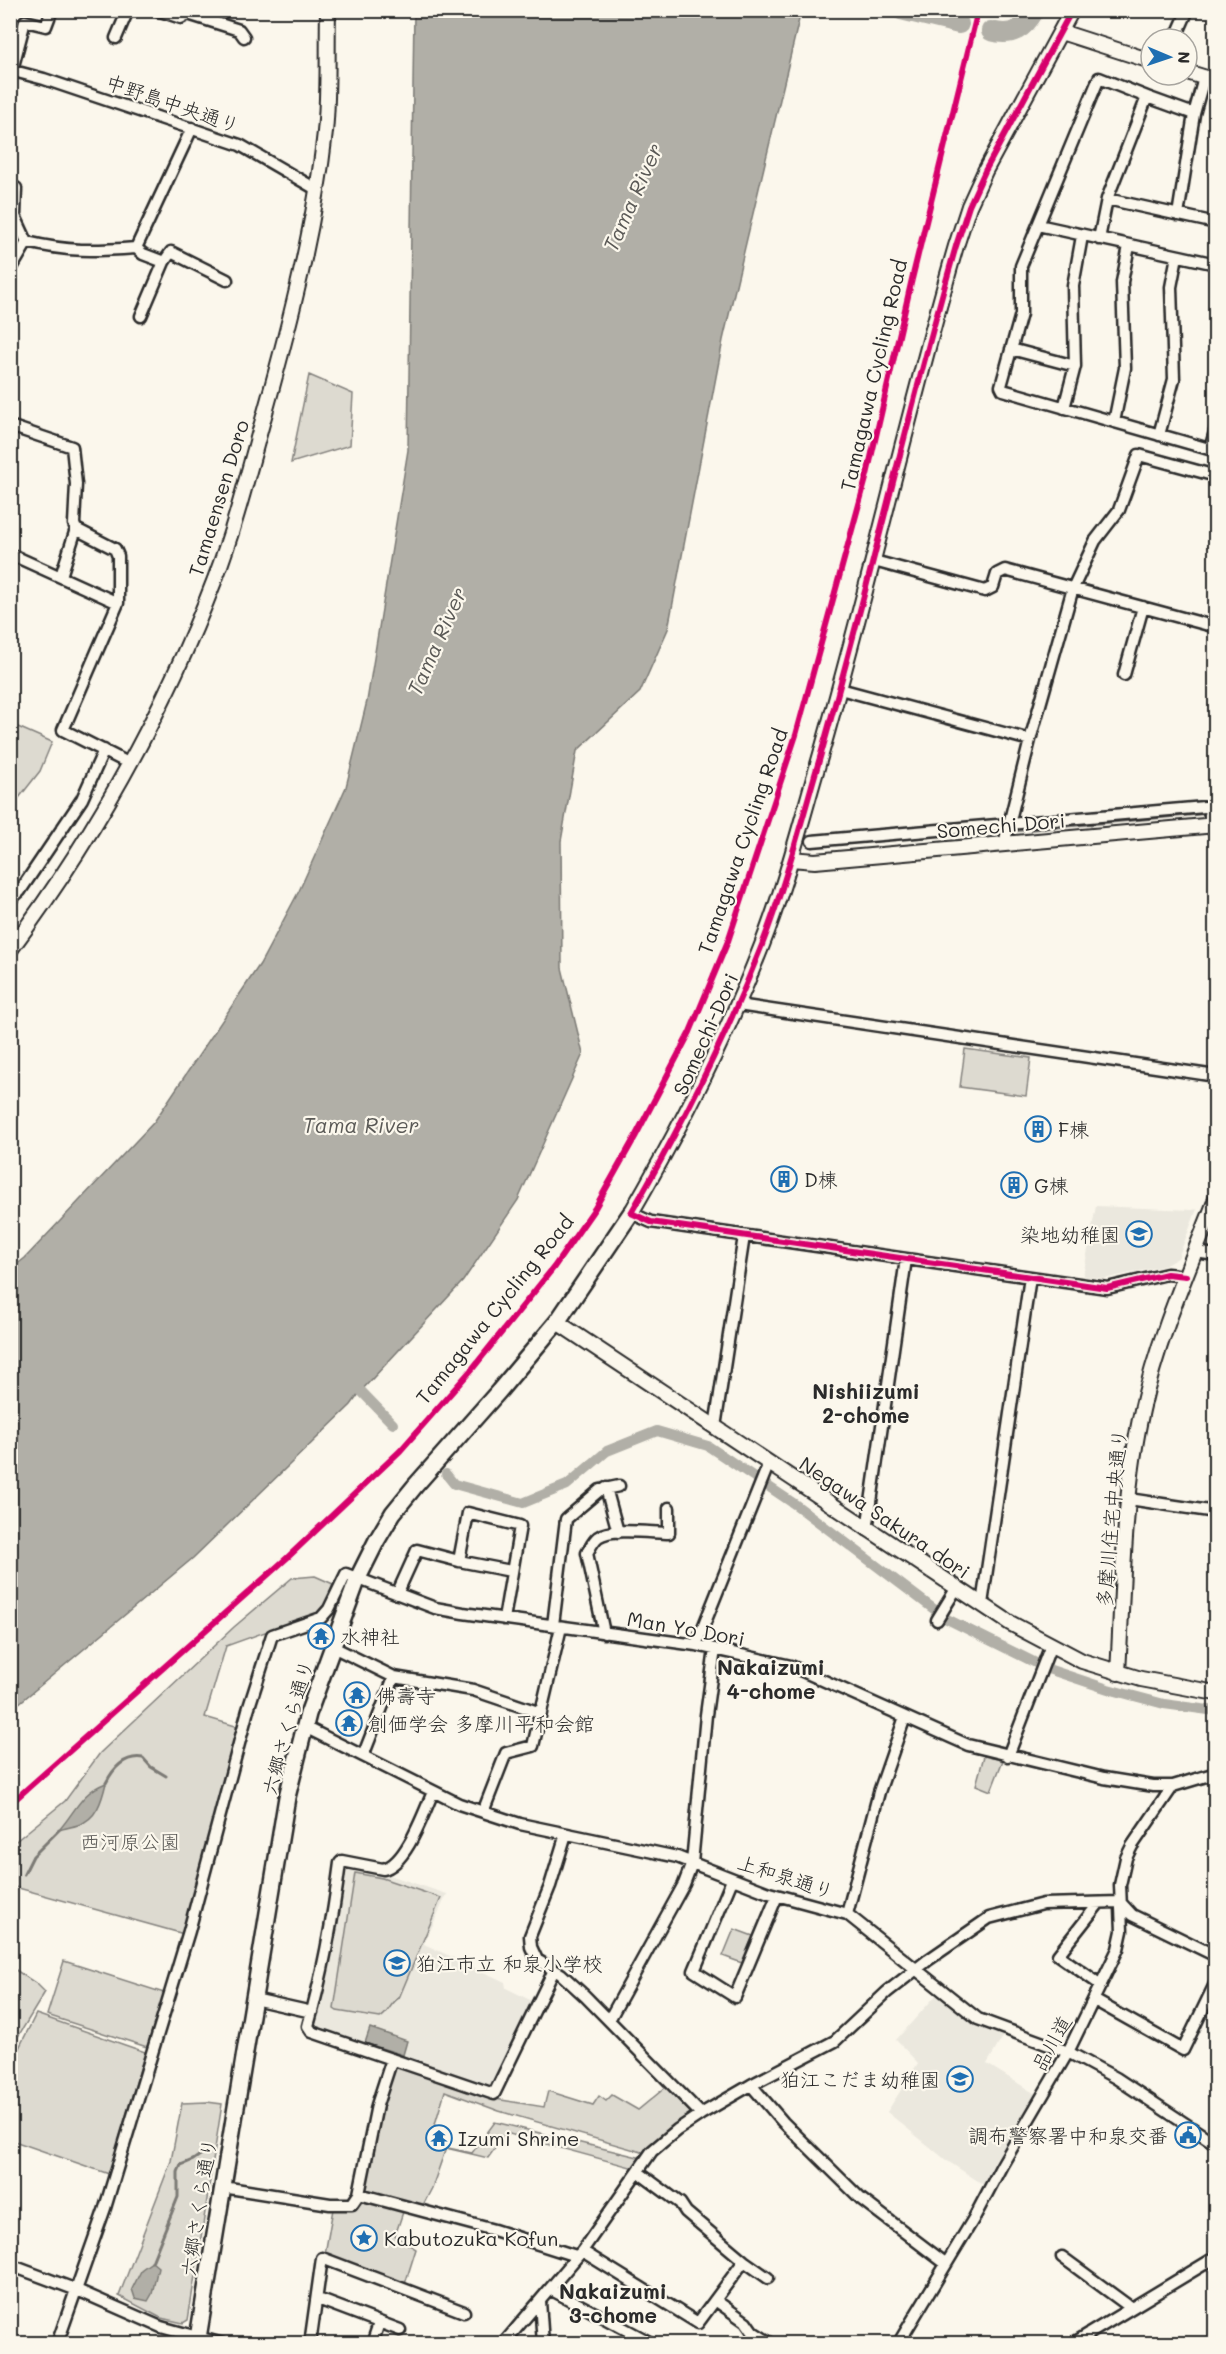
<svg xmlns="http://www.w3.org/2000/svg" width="1226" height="2354" viewBox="0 0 1226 2354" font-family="Mali,'Klee One',sans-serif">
  <rect width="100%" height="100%" fill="#fbf7ec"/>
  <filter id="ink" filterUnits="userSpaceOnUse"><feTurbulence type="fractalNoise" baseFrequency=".0167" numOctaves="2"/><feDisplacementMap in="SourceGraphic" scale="12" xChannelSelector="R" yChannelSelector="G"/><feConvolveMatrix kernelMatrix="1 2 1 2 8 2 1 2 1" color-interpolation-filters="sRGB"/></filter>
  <g filter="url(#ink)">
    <!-- built -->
    <path fill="#ebe8de" d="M1096 1206 1192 1210 1197 1209 1178 1258 1164 1266 1104 1279 1083 1276Z
      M347 1866 386 1874 447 1894 424 1944 505 1982 506 1988 530 2000 533 2004 494 2090 317 2030 314 2026 322 1995Z
      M938 1993 976 2024 1004 2035 987 2064 1037 2095 993 2164 984 2185 946 2160 887 2112 918 2063 896 2040Z"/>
    <!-- green -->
    <path fill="#dddad0" stroke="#84827e" stroke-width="1.5" d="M309 375 353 394 350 445 291 463Z
      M11 724 52 742 40 771 11 808Z
      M1205 810 1207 814 1011 832V828Z
      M965 1049 1031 1058 1026 1096 960 1087Z
      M315 1576 333 1584 324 1609 315 1614 226 1646 205 1717 239 1727 184 1934 11 1886V1845L65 1801 100 1753 234 1627 292 1578Z
      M984 1756 1003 1760 991 1791 976 1785Z
      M355 1873 382 1878 441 1898 399 1998C390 2003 389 2013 380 2018L337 2011 334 2009Z
      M734 1929 753 1936 742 1963 723 1956Z
      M64 1961 164 1993 147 2047 47 2015Z
      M11 1967 37 1984 45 1992 11 2048Z
      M36 2014 145 2052 109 2174 11 2140V2064Z
      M395 2065 495 2099 544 2107 548 2091 593 2105 599 2096 606 2101 612 2095 638 2110 666 2087 693 2115 645 2153 499 2111 445 2091 429 2144 472 2153 495 2122 642 2158 634 2168 506 2133 488 2158 446 2148 432 2188 422 2207 366 2191 364 2187 378 2128Z
      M207 2102 222 2104 188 2320 183 2323 161 2318 119 2296 171 2161 182 2103Z
      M362 2199 403 2212 395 2236 416 2249 405 2284 325 2254 333 2209 352 2208Z"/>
    <!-- water -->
    <path fill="#b1afa7" stroke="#7b7a75" stroke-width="1.5" d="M414 11H801L723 340 668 629 640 692 577 751 561 841 562 968 583 1054 518 1200 463 1281 361 1391 351 1405 193 1558 11 1710V1269L25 1258 154 1122 260 964 299 891 346 787 367 701 408 450Z
      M106 1783C102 1800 97 1819 78 1825 72 1827 65 1828 59 1830 76 1811 80 1793 106 1783Z
      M370 2028 407 2041 403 2055 365 2043Z
      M152 2262 158 2267 152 2294 148 2301 135 2298 132 2289 142 2269Z"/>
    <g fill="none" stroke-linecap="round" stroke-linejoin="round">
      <!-- stream -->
      <path stroke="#7b7a75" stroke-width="3" d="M106 1783C114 1767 125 1755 143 1758L151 1767 166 1776
        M24 1874 33 1856 59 1830
        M152 2262 178 2197V2172L181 2165 193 2160 203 2153"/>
      <!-- canal -->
      <path stroke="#b1afa7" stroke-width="10" d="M361 1391 393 1424
        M446 1474 454 1484 523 1503 567 1485 607 1451 657 1431 708 1446 796 1505 947 1619 1048 1669 1108 1689 1164 1704 1216 1711"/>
      <!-- river -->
      <path stroke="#b1afa7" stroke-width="20" d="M901 10 959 24
        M991 31C1013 37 1024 29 1035 10"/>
      <!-- minor casing -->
      <g stroke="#2b2b2b" stroke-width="15">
        <path id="minor" d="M157 10 181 18 188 14 239 30 244 37
          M116 38 128 10
          M1175 39 1188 10
          M10 70 44 79 240 145 316 189
          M12 70 25 21 46 26 52 10
          M1147 97 1099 78 1021 266V314L1001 386 1003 390 1216 451
          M16 188 15 216 27 242
          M1107 199 1216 223
          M1178 215 1194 114 1204 78
          M1038 225 1216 264
          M1099 239 1107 199 1147 97 1194 114
          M136 248 143 254 164 262 141 316
          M164 262 171 252 227 280
          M10 271 27 242C69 252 94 251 136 248L192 128
          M1011 349 1075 366
          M1064 408 1075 366 1073 286 1082 236
          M1114 422 1125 368 1122 282 1129 246
          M10 426 72 447 76 484 74 524 76 529
          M1159 435 1174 379 1171 287 1177 256
          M1210 449 1216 428
          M10 554 118 603
          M874 561 985 591 993 587 997 574 1005 570 1216 627
          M61 576 76 529 115 549 118 556V603L63 730 130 764
          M1124 675 1143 607
          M840 689 1030 740
          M1210 826V815L1216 791
          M812 841 1216 806
          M1004 844 1030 740 1073 588 1095 541 1119 510 1139 455 1216 476
          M10 900 20 891 82 799 104 750
          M738 1005 1216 1076
          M631 1213 651 1222 1107 1288 1167 1274 1186 1276
          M1195 1252 1216 1255
          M715 1427 744 1236
          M606 1488 618 1532
          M1129 1499 1216 1512
          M867 1530 906 1259
          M459 1561 511 1571
          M397 1594 417 1550 459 1561 468 1513 520 1526 504 1619
          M982 1604 1030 1277
          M937 1620 956 1589
          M553 1625 566 1519 600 1490 619 1486
          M604 1633 587 1553C590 1548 593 1541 598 1537 612 1527 651 1533 669 1533V1508
          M696 1645 769 1463
          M333 1647 394 1677 473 1690 541 1713
          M305 1727 459 1804 520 1824 677 1857 769 1893 847 1914 978 2019 1068 2052 1116 2078 1216 2144
          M363 1756 394 1677
          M1008 1756 1051 1645
          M433 1792C424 1812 406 1865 383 1869L342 1861 340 1863C333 1918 323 1973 308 2026L312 2032 494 2094 554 1970
          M483 1812 506 1753 533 1746 561 1627
          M566 1834 550 1886 530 1936 531 1947 537 1960 561 1974 585 1996 701 2114
          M732 1880 694 1971 735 1997 777 1896
          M1099 1903 1058 1955 1101 1985
          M847 1914 879 1792 905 1717
          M254 1999 312 2012
          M1094 2000 1183 2050 1216 1982
          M609 2020 684 1884 692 1863 706 1715 715 1649
          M751 2085 783 2122 861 2199 945 2263
          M638 2172 680 2203 686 2212 744 2261 768 2278
          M223 2187 330 2204H352L359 2194 377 2105 392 2059
          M359 2194 494 2230 576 2256
          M582 2251 698 2323 744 2261
          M1062 2257 1130 2307
          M10 2265 77 2290 161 2327 223 2344
          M550 2289 653 2344
          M318 2299 400 2330
          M715 2300 746 2322 753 2332 772 2344
          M540 2301 543 2344
          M57 2344 105 2208 189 1931 248 1710 272 1635 321 1618 329 1609 346 1574 435 1608 463 1613 696 1645 791 1666 968 1745 1104 1778 1153 1786H1173
          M310 2344 322 2258 464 2312
          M372 2344 379 2323
          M503 2344 582 2251 652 2151 677 2130 701 2114 751 2085 835 2041 887 1992 928 1960 989 1918 1043 1904 1120 1902 1132 1915 1216 1956
          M898 2344 974 2218 1002 2165 1068 2052 1118 1949 1122 1931 1120 1885 1126 1858 1132 1846 1173 1786 1216 1773
          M1072 2344 1216 2257"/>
      </g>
      <!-- tertiary casing -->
      <g stroke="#2b2b2b" stroke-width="18">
        <path id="tertiary" d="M1061 32 1151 61
          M1187 72 1216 81
          M791 859 815 861 1216 825
          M10 950C95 836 164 712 215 579 236 524 250 466 266 409 291 319 315 225 325 132 329 92 327 51 328 10
          M631 1213C682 1125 725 1040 762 945 783 891 798 834 814 778 866 602 905 422 956 246L969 206 985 171 1072 10
          M557 1322 1010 1623 1082 1661 1141 1679 1216 1693
          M1118 1673C1123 1586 1123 1495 1142 1410 1158 1337 1189 1268 1216 1199"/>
      </g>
      <!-- secondary casing -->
      <g stroke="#2b2b2b" stroke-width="20">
        <path id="secondary" d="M197 2344 287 1797 308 1714 358 1578 377 1540 393 1513 415 1486 499 1391 557 1322 631 1213"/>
      </g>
      <!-- minor -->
      <use href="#minor" stroke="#fbf7ec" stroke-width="10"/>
      <!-- tertiary -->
      <use href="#tertiary" stroke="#fbf7ec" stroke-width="14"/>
      <!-- secondary -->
      <use href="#secondary" stroke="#fbf7ec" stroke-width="15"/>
      <!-- cycleway casing -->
      <g stroke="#fbf7ec" stroke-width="10">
        <path id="cycleway" d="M1072 10 985 171 969 206 956 246C905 422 866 602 814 778 798 834 783 891 762 945 725 1040 682 1125 631 1213L651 1222 1107 1288 1167 1274 1186 1276
          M10 1804 288 1557 400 1451 473 1368 554 1267 595 1208 635 1137 690 1032 728 941 796 735 867 475 912 279 978 10"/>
      </g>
      <!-- cycleway -->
      <use href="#cycleway" stroke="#d6006c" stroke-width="6"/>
    </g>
  </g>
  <!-- icons -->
  <defs>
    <g id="building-ring" transform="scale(1.35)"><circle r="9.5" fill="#fbf7ec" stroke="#1f6fb2" stroke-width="1.5"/><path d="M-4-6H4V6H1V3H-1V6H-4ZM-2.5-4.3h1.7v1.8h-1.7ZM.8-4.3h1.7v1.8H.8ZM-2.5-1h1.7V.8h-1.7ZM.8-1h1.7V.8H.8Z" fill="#1f6fb2"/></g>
    <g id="school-ring" transform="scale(1.35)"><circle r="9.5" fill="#fbf7ec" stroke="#1f6fb2" stroke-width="1.5"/><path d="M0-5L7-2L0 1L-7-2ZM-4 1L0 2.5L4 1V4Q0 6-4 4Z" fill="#1f6fb2"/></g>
    <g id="temple-ring" transform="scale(1.35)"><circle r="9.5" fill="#fbf7ec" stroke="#1f6fb2" stroke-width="1.5"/><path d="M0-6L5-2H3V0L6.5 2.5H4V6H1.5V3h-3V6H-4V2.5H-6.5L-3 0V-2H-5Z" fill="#1f6fb2"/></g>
    <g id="civic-ring" transform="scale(1.35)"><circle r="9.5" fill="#fbf7ec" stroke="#1f6fb2" stroke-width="1.5"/><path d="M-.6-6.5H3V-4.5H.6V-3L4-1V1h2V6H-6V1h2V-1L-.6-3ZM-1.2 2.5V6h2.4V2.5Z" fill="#1f6fb2"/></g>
    <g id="sight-ring" transform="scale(1.35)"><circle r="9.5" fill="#fbf7ec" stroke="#1f6fb2" stroke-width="1.5"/><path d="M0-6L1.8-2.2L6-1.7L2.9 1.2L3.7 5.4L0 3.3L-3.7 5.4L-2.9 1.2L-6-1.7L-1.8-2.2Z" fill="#1f6fb2"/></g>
  </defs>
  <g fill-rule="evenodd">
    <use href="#building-ring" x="1038" y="1129"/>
    <use href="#building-ring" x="784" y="1179"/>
    <use href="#building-ring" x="1014" y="1185"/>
    <use href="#school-ring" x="1139" y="1234"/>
    <use href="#temple-ring" x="321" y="1636"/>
    <use href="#temple-ring" x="357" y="1695"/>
    <use href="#temple-ring" x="349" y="1723"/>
    <use href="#school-ring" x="397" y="1963"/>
    <use href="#school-ring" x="960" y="2079"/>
    <use href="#civic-ring" x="1188" y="2135"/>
    <use href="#temple-ring" x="439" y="2138"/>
    <use href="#sight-ring" x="364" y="2238"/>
  </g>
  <g text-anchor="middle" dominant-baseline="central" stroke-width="4.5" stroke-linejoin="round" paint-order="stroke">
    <!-- street labels -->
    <g font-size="20" fill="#2b2b2b" stroke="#fbf7ec">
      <text transform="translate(173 103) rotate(19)">中野島中央通り</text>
      <text transform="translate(873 375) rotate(-77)">Tamagawa Cycling Road</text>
      <text transform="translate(218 498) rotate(-73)">Tamaensen Doro</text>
      <text transform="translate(1001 825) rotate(-5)">Somechi Dori</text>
      <text transform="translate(742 841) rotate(-71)">Tamagawa Cycling Road</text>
      <text transform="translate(705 1034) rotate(-66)">Somechi-Dori</text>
      <text transform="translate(494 1309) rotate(-51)">Tamagawa Cycling Road</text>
      <text transform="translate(885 1517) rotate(34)">Negawa Sakura dori</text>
      <text transform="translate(1111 1518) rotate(-85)">多摩川住宅中央通り</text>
      <text transform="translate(686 1628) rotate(10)">Man Yo Dori</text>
      <text transform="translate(287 1727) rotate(-74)">六郷さくら通り</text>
      <text transform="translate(786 1876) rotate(18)">上和泉通り</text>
      <text transform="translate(1051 2043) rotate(-61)">品川道</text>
      <text transform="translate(198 2207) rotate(-81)">六郷さくら通り</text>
    </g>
    <!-- poi labels -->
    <g font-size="20" fill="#2b2b2b" stroke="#fbf7ec" text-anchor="start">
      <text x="1058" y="1129">F棟</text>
      <text x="804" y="1179">D棟</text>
      <text x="1034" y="1185">G棟</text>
      <text x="1120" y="1234" text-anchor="end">染地幼稚園</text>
      <text x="340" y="1636">水神社</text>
      <text x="376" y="1695">佛壽寺</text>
      <text x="368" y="1723">創価学会 多摩川平和会館</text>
      <text x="416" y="1963">狛江市立 和泉小学校</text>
      <text x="940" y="2079" text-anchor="end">狛江こだま幼稚園</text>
      <text x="1168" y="2135" text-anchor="end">調布警察署中和泉交番</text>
      <text x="458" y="2138">Izumi Shrine</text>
      <text x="384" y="2238">Kabutozuka Kofun</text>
    </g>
    <!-- park labels -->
    <g font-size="20" fill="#585754" stroke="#fbf7ec">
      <text x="130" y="1841">西河原公園</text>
    </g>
    <!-- water labels -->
    <g font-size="21" font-style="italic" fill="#5a5956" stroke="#fbf7ec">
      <text transform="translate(632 197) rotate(-66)">Tama River</text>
      <text transform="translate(436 641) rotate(-66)">Tama River</text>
      <text x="361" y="1124">Tama River</text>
    </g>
    <!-- neighbourhood labels -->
    <g font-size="21" font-weight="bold" fill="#2b2b2b" stroke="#fbf7ec">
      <text x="866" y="1390">Nishiizumi<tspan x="866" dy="24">2-chome</tspan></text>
      <text x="771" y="1666">Nakaizumi<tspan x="771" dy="24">4-chome</tspan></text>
      <text x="613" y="2290">Nakaizumi<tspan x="613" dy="24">3-chome</tspan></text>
    </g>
  </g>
  <!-- margin -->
  <rect width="1226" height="2354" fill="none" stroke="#fbf7ec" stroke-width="36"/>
  <rect x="18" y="18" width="1190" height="2318" fill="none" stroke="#2b2b2b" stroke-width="2" filter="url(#ink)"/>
  <!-- north arrow -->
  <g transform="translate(1169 57) rotate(92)"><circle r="28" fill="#fbf7ec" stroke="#a8a59f" stroke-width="1.5"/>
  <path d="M0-4.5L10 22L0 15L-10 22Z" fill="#1f6fb2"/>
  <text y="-9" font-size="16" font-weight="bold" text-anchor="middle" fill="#2b2b2b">N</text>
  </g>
</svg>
